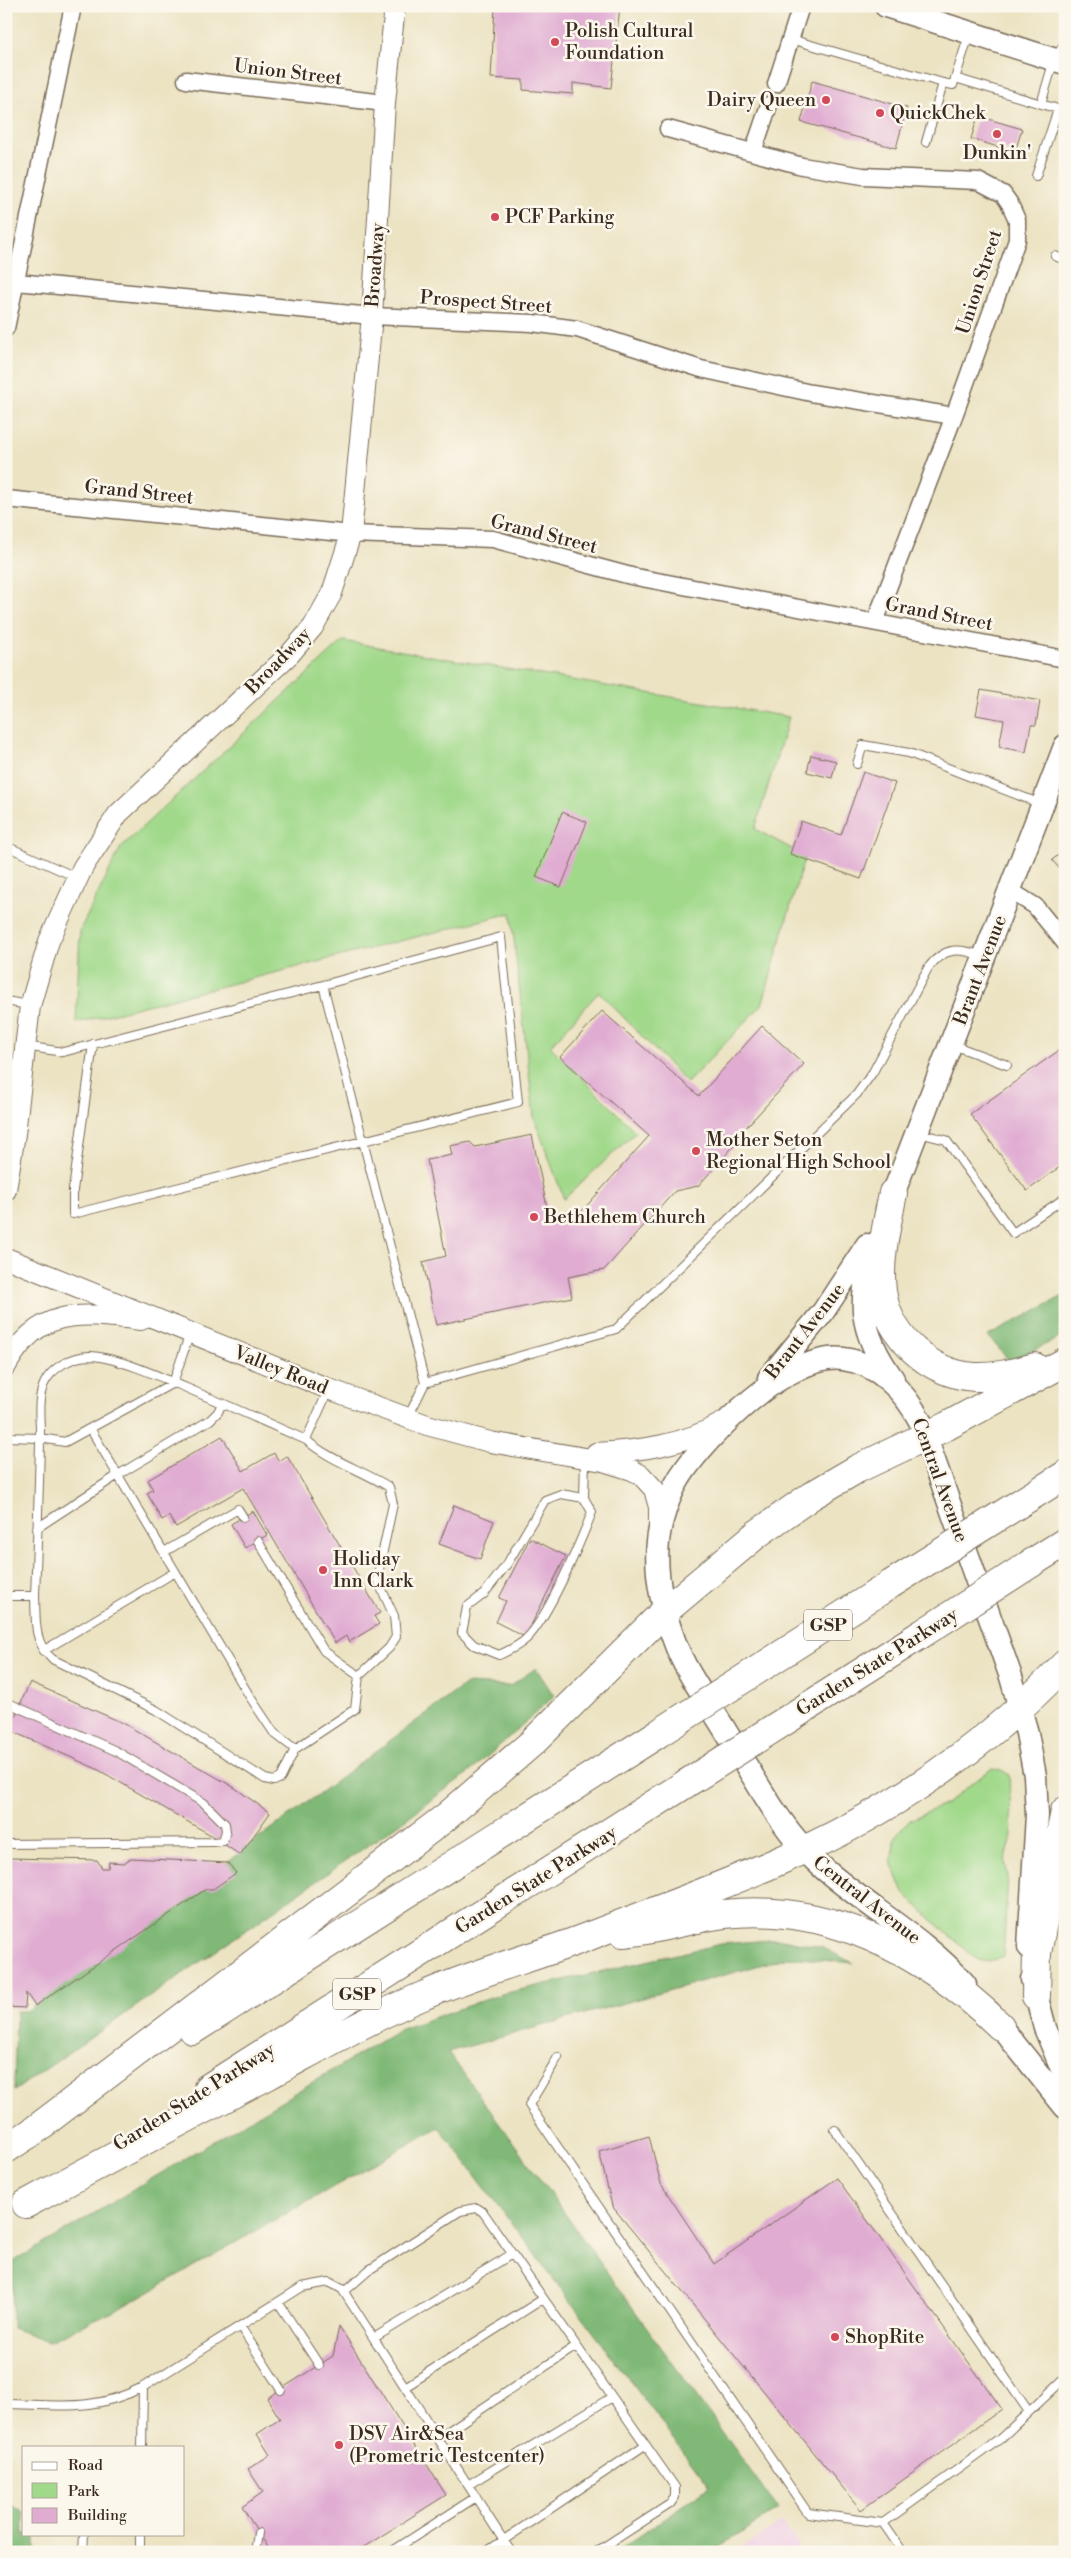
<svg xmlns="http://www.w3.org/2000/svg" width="1071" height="2558" viewBox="0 0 1071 2558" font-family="'Libre Bodoni',serif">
  <rect width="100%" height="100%" fill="#fbf7ec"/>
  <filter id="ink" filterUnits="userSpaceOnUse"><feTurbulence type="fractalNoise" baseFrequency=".02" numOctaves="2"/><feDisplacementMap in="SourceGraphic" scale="10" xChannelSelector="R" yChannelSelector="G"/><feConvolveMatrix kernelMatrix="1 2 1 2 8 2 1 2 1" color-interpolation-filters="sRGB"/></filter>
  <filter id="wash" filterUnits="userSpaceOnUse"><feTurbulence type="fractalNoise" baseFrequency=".0096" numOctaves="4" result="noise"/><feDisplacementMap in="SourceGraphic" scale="20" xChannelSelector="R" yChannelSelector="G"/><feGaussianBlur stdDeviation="1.12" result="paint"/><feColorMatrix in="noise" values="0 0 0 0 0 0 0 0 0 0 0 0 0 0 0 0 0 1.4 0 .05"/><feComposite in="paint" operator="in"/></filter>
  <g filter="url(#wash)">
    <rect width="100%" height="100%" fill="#ece3c3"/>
    <!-- built -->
    <path fill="#f0d0e4" d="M782 2522 804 2552H736Z"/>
    <!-- green -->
    <path fill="#a1d98b" stroke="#6e8254" d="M343 641 789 717 755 829 805 856 762 1005 687 1083 599 992 550 1046 636 1132 564 1199 534 1118 511 913 76 1023 80 930 121 847Z
      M991 1769 1002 1770 1009 1775 1012 1838 1005 1861 1008 1876 1003 1957 990 1962 978 1960 935 1923 905 1894 891 1863 895 1836 910 1820 946 1804Z"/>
    <!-- forest -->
    <path fill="#80b977" stroke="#5e724a" d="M1065 1295V1335L1010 1362 988 1336Z
      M536 1668 554 1696 476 1767 403 1821 14 2091 16 2011H27L466 1684 510 1686Z
      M782 1939 822 1947 853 1963 789 1957 448 2052 778 2509 711 2552H615L710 2487 439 2127 113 2312 49 2341 12 2328 13 2262 401 2029 502 1994 721 1944Z
      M11 2505 24 2513V2534H35V2552H9Z"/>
    <g id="blocks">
      <!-- building -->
      <path fill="#e0acd2" d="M495 6H620L611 88 573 83V94L523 90V80L491 78Z
        M812 81 907 108 896 148 801 122Z
        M978 116 1022 129 1015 152 971 139Z
        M981 690 1040 701 1036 725H1031L1026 752 999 747 1004 720 976 715Z
        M811 755 836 761 832 778 807 772Z
        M863 772 895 783 861 879 790 854 801 821 841 835Z
        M562 812 587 822 561 887 536 877Z
        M1065 850V875L1052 860Z
        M602 1011 699 1096 762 1026 804 1064 740 1134 741 1138 698 1186 675 1191 604 1270 568 1277 572 1297 436 1325 423 1262 446 1256 427 1160 452 1155 450 1146 470 1142 475 1147 532 1135 548 1212 554 1217 582 1211 649 1136 560 1057Z
        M1065 1046V1163L1027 1191 970 1114Z
        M222 1436 243 1471 274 1453 279 1461 287 1456 380 1613 374 1616 379 1624 349 1642 346 1636 335 1643 243 1488 176 1527 169 1516 162 1520 147 1493 153 1490 148 1480Z
        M454 1505 494 1521 480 1559 439 1544Z
        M253 1511 267 1535 245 1548 231 1524Z
        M530 1538 566 1556 525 1637 496 1622 506 1601 499 1598Z
        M30 1682 123 1723 235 1788 270 1813 240 1855 209 1834 97 1769 9 1730Z
        M10 1858 97 1860 102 1868H108L109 1862 124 1863 131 1858 228 1863 236 1873 213 1889H206L35 2006 26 1993 25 2008 6 2007Z
        M649 2136 661 2184 714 2264 837 2178 1002 2409 861 2510 612 2206 599 2151Z
        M339 2326 446 2495 356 2552H271L242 2507 263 2492 248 2469 270 2455 257 2434 280 2419 267 2398 333 2356Z"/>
    </g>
  </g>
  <g filter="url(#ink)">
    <use href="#blocks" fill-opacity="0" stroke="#796b58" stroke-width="1"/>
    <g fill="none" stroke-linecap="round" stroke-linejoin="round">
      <!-- service casing -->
      <g stroke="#796b58" stroke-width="10">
        <path id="service" d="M790 39 943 83 926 142
          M955 78 1058 109 1036 176
          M943 83 953 85 969 35
          M1041 104 1054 60 1065 43
          M1055 256 1065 260
          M857 764 863 745 909 753 1041 804
          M6 846 78 878
          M6 1001 28 1005
          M93 1044 73 1190V1214L518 1102 501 937 323 985
          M953 1045 1007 1065
          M25 1046 63 1052 323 985 425 1383
          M919 1133 946 1140 1013 1233 1065 1198
          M408 1417 425 1383 616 1329 857 1094 873 1072 928 968C945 946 959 948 983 956
          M91 1430 250 1697 274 1733 295 1749 355 1709 359 1676 389 1648 396 1637 394 1616 377 1579 393 1504 389 1487C362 1470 331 1461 306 1440L328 1391
          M6 1437 40 1438 65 1442 173 1383 190 1333
          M584 1498 592 1512C581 1541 547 1620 526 1639 519 1646 508 1651 499 1655L474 1645 462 1633 467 1607 484 1594 507 1564 545 1500 561 1494 584 1498 585 1459
          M37 1528 118 1475 210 1420 218 1412 222 1403 306 1440
          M258 1541 324 1651 359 1676
          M164 1552 238 1509 243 1517
          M6 1596H35C36 1620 33 1642 52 1659L156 1710 265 1779 274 1781 281 1778 295 1749
          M35 1596C37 1544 39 1493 40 1441 41 1422 36 1402 44 1384 51 1368 72 1356 90 1356 124 1357 188 1390 222 1403
          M43 1651 175 1572
          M6 1702 116 1751 204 1803 225 1824 226 1831 223 1841 212 1842 6 1844
          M558 2057 529 2105 808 2513 883 2523
          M835 2130 1029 2412
          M344 2292 369 2270 460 2211 477 2208 483 2212 675 2487V2497L670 2504 596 2552
          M278 2302 319 2365
          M240 2326 281 2390
          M374 2338 512 2254
          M405 2387 543 2299
          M6 2404C59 2405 94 2412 143 2387L302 2287 329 2282 342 2289 511 2552
          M438 2438 576 2346
          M142 2447 143 2387
          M468 2485 612 2397
          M83 2552 84 2534
          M140 2552V2534
          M255 2552 258 2533
          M391 2552 476 2497
          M486 2552 645 2445
          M903 2552 883 2523 1000 2439 1065 2378"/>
      </g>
      <!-- minor casing -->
      <g stroke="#796b58" stroke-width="19">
        <path id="minor" d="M186 80 385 103
          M776 84 801 6
          M668 129 802 166 863 176 978 181 1003 194 1010 204 1017 220V240L954 416 875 622
          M753 152 769 105
          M6 281 372 316 532 323 577 329 701 369 811 393 954 416
          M6 328 73 6
          M6 499 351 534 493 539 631 576 1065 659
          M1011 891 1035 906 1065 943"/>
      </g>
      <!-- tertiary casing -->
      <g stroke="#796b58" stroke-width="22">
        <path id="tertiary" d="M6 1190 15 1134 30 1006 49 941 83 867 118 814 290 654 313 627 332 593 351 534 372 316 385 103 395 6
          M6 1258 329 1389 427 1425 490 1442 603 1461 632 1470 641 1475 654 1489 659 1507V1526
          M6 1366C39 1306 80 1313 141 1320
          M596 1453C640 1451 684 1445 724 1422"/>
      </g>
      <!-- secondary casing -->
      <g stroke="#796b58" stroke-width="25">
        <path id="secondary" d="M886 6 1065 63
          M887 1210 1065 746
          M876 1243C857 1299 858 1330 893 1379
          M769 1378 823 1312 867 1245
          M1032 1979 1045 2028 1065 2076
          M965 1984C924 1938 869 1908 823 1868 779 1829 751 1771 720 1722 704 1696 684 1669 674 1640 660 1602 651 1560 662 1520 666 1505 672 1490 680 1477 707 1435 789 1352 843 1359 878 1363 905 1392 920 1421L1011 1677 1027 1733 1035 1776 1037 1815 1029 1947
          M989 2012 1065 2107"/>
      </g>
      <!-- motorway casing -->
      <g stroke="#796b58" stroke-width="30">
        <path id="motorway" d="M893 1193C887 1224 878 1259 882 1291 888 1336 930 1375 975 1377 995 1378 1016 1372 1035 1367
          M998 1517 1065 1475
          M1030 1564 1065 1542
          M765 1665 891 1584
          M796 1714 920 1635
          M623 1933C658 1931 690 1918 724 1914 830 1902 926 1954 1000 2026
          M1036 1996 1037 1953 1065 1811
          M193 2030 656 1735
          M208 2088 687 1783
          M28 2135 446 1817 533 1742 665 1611 757 1534 811 1496 857 1469 947 1426 1065 1362
          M6 2149 43 2125
          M26 2204C106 2161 186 2118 267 2076 319 2048 370 2018 425 1995 479 1971 537 1957 592 1935 654 1911 718 1888 779 1861 885 1816 986 1747 1065 1664"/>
      </g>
      <!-- service -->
      <use href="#service" stroke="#fff" stroke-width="8"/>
      <!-- minor -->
      <use href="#minor" stroke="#fff" stroke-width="16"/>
      <!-- tertiary -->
      <use href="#tertiary" stroke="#fff" stroke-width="20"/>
      <!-- secondary -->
      <use href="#secondary" stroke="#fff" stroke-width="22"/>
      <!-- motorway -->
      <use href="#motorway" stroke="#fff" stroke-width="28"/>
      <!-- motorway-bridge casing -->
      <g stroke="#796b58" stroke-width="30" stroke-linecap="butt">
        <path id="motorway-bridge" d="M891 1584 998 1517
          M920 1635 1030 1564
          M656 1735 765 1665
          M687 1783 796 1714"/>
      </g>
      <!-- motorway-bridge -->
      <use href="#motorway-bridge" stroke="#fff" stroke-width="28"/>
    </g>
  </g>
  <!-- markers -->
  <g fill="#d1495b" stroke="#fbf7ec" stroke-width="2">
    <circle cx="555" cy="42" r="5"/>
    <circle cx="826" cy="100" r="5"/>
    <circle cx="880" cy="113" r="5"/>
    <circle cx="997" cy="134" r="5"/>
    <circle cx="495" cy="217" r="5"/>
    <circle cx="696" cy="1151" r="5"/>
    <circle cx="534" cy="1217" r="5"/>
    <circle cx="323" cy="1570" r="5"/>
    <circle cx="835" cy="2337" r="5"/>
    <circle cx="339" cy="2445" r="5"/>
  </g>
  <g text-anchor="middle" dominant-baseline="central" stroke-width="5" stroke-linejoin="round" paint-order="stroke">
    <!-- shield labels -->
    <g fill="#fbf7ec" stroke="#75685c" stroke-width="1">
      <rect x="804" y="1609.5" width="48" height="31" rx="4"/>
      <rect x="333" y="1978.5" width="48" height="31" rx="4"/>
    </g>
    <g font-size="18" font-weight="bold" fill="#3b2a1e">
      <text x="828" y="1625">GSP</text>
      <text x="357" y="1994">GSP</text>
    </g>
    <!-- poi labels -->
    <g font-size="19" fill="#3b2a1e" stroke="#fbf7ec" text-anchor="start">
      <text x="565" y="31">Polish Cultural<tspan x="565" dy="22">Foundation</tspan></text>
      <text x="816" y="100" text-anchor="end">Dairy Queen</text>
      <text x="890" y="113">QuickChek</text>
      <text x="997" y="153" text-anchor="middle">Dunkin'</text>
      <text x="505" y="217">PCF Parking</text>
      <text x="706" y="1140">Mother Seton<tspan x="706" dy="22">Regional High School</tspan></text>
      <text x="544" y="1217">Bethlehem Church</text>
      <text x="333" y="1559">Holiday<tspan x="333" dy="22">Inn Clark</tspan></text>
      <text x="845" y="2337">ShopRite</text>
      <text x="349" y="2434">DSV Air&amp;Sea<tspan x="349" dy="22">(Prometric Testcenter)</tspan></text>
    </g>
    <!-- street labels -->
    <g font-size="19" fill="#3b2a1e" stroke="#fbf7ec">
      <text transform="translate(288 72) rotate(7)">Union Street</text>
      <text transform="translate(375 265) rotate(-86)">Broadway</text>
      <text transform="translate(979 282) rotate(-72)">Union Street</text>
      <text transform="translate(486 302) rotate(4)">Prospect Street</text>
      <text transform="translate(139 492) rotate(6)">Grand Street</text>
      <text transform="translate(544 534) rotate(14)">Grand Street</text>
      <text transform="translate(939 614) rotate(11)">Grand Street</text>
      <text transform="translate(278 661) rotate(-46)">Broadway</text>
      <text transform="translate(980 970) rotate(-69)">Brant Avenue</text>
      <text transform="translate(805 1331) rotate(-52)">Brant Avenue</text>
      <text transform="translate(281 1370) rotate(22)">Valley Road</text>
      <text transform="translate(940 1480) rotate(70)">Central Avenue</text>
      <text transform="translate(877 1662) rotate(-32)">Garden State Parkway</text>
      <text transform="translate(536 1880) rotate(-32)">Garden State Parkway</text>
      <text transform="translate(867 1900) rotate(38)">Central Avenue</text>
      <text transform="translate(194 2097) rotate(-32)">Garden State Parkway</text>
    </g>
  </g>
  <!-- margin -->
  <rect width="1071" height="2558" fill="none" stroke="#fbf7ec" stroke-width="25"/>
  <!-- legend -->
  <rect x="22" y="2446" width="162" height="90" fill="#fbf7ec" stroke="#aea59a"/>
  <rect x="32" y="2462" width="25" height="8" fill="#ffffff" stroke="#aea59a"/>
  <text x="68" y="2470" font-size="15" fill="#3b2a1e">Road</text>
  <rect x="32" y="2483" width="25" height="15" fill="#a1d98b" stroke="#aea59a"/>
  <text x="68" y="2496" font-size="15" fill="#3b2a1e">Park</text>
  <rect x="32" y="2508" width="25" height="15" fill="#e0acd2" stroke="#aea59a"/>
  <text x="68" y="2520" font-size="15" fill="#3b2a1e">Building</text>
</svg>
